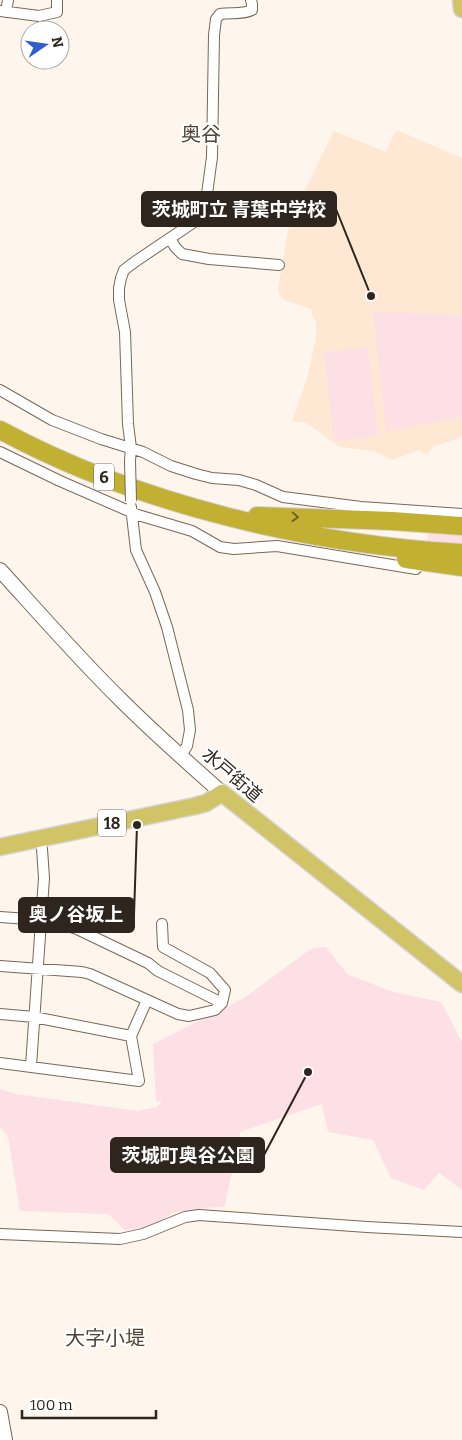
<svg xmlns="http://www.w3.org/2000/svg" width="462" height="1440" viewBox="0 0 462 1440" font-family="Bitter,'Noto Sans JP',serif">
  <rect width="100%" height="100%" fill="#fef5ed"/>
  <!-- built -->
  <path fill="#fee8d3" d="M396 130 462 158V437L435 446 426 455 419 450 392 460 374 451 340 447 307 423 292 421 307 379 316 339V321L311 314 312 310 283 299 279 294 278 288 290 220 334 131 386 152Z"/>
  <!-- green -->
  <path fill="#fddfe6" d="M373 312 462 315V417L386 431Z
    M368 347 378 436 334 441 324 352Z
    M428 529 462 530V545L427 543Z
    M326 947 347 974 393 992 441 1002 462 1042V1190L439 1173 424 1190 391 1178 373 1140 328 1132 322 1104 240 1132 225 1206 174 1212 151 1227 125 1230 108 1214 20 1211 8 1136 0 1127V1089L16 1094 138 1111 157 1107 162 1101H156L153 1044 244 998 312 948Z"/>
  <g fill="none" stroke-linecap="round" stroke-linejoin="round">
    <!-- minor casing -->
    <g stroke="#7a6754" stroke-width="12">
      <path id="minor" d="M0 11 39 16 57 12V0
        M6 12 8 0
        M170 238 175 247 182 254 209 259 279 265
        M0 390 52 420 101 439 143 452 171 466 196 474 212 478 239 480 256 485 283 497 361 507 462 514
        M0 452 60 481 138 515 192 531 220 547 234 549 277 546 416 569
        M130 461 131 448 128 424 125 332 119 300V288L121 278 124 270 136 261 194 222 202 210 206 201 212 157 214 35 216 19 220 14C231 12 243 15 252 10V4L251 0
        M131 507 136 550 155 592 167 627 188 710 190 730 187 746 180 757
        M0 917 42 920 59 923 77 929 148 963 158 971 222 1003
        M0 966 82 972 90 974 178 1014 189 1016 215 1010 222 1003 225 990 210 973 163 947 162 924
        M0 1014 34 1017 131 1036
        M0 1063 139 1081 131 1036 147 1000
        M31 1066 44 878 42 849 40 838
        M0 1234 120 1239 143 1234 185 1217 199 1215 367 1227 462 1232"/>
    </g>
    <!-- tertiary casing -->
    <g stroke="#7a6754" stroke-width="16">
      <path id="tertiary" d="M0 570C40 614 79 659 122 701 154 733 188 763 222 793
        M0 1412 5 1440"/>
    </g>
    <!-- primary casing -->
    <g stroke="#d5d4d2" stroke-width="19">
      <path id="primary" d="M461 0 462 9
        M0 847 195 806 206 803 222 793 462 984"/>
    </g>
    <!-- trunk casing -->
    <g stroke="#d5d4d2" stroke-width="20">
      <path id="trunk" d="M0 430C137 504 307 544 462 553
        M257 516 392 521 462 526
        M406 559 462 567"/>
    </g>
    <!-- minor -->
    <use href="#minor" stroke="#fff" stroke-width="10"/>
    <!-- tertiary -->
    <use href="#tertiary" stroke="#fff" stroke-width="14"/>
    <!-- primary -->
    <use href="#primary" stroke="#d1c466" stroke-width="16"/>
    <!-- trunk -->
    <use href="#trunk" stroke="#c2b033" stroke-width="18"/>
    <!-- minor-bridge casing -->
    <g stroke="#7a6754" stroke-width="12" stroke-linecap="butt">
      <path id="minor-bridge" d="M130 461 131 501"/>
    </g>
    <!-- minor-bridge -->
    <use href="#minor-bridge" stroke="#fff" stroke-width="10"/>
  </g>
  <!-- one-way arrows -->
  <defs><path id="oneway-chevron" d="M-2-3.5L2.5 0L-2 3.5" fill="none" stroke-width="1.6" stroke-linecap="round" stroke-linejoin="round" transform="scale(1.25)"/></defs>
  <use stroke="#716427" href="#oneway-chevron" transform="translate(295 517) rotate(3)"/>
  <g text-anchor="middle" dominant-baseline="central" stroke-width="4.5" stroke-linejoin="round" paint-order="stroke">
    <!-- shield labels -->
    <g fill="#fff" stroke="#6d6762" stroke-width="1">
      <rect x="94" y="463.5" width="20" height="27" rx="4"/>
      <rect x="98" y="809.5" width="28" height="27" rx="4"/>
    </g>
    <g font-size="16" font-weight="bold" fill="#2e261e">
      <text x="104" y="477">6</text>
      <text x="112" y="823">18</text>
    </g>
    <!-- street labels -->
    <g font-size="18" fill="#2e261e" stroke="#fff">
      <text transform="translate(232 775) rotate(41)">水戸街道</text>
    </g>
    <!-- quarter labels -->
    <g font-size="20" fill="#52412f" stroke="#fff">
      <text x="201" y="134">奥谷</text>
      <text x="105" y="1338">大字小堤</text>
    </g>
  </g>
  <!-- callouts -->
  <path fill="none" stroke="#2e261e" stroke-width="2" d="M371 296L336 209M137 825L134 915M308 1072L264 1155"/>
  <g fill="#2e261e" stroke="#fff" stroke-width="2">
    <circle cx="371" cy="296" r="5"/>
    <circle cx="137" cy="825" r="5"/>
    <circle cx="308" cy="1072" r="5"/>
  </g>
  <g fill="#2e261e" stroke="#2e261e" stroke-width="2">
    <rect x="142" y="192" width="194" height="34" rx="5"/>
    <rect x="19" y="898" width="115" height="34" rx="5"/>
    <rect x="111" y="1138" width="153" height="34" rx="5"/>
  </g>
  <g font-size="19" text-anchor="middle" font-weight="bold" fill="#fff">
    <text x="239" y="216">茨城町立 青葉中学校</text>
    <text x="76" y="921">奥ノ谷坂上</text>
    <text x="188" y="1162">茨城町奥谷公園</text>
  </g>
  <!-- north arrow -->
  <g transform="translate(45 45) rotate(77)"><circle r="24" fill="#ffffff" stroke="#aba8a5"/>
  <path d="M0-4L9 19L0 12L-9 19Z" fill="#305ece"/>
  <text y="-8" font-size="14" font-weight="bold" text-anchor="middle" fill="#2e261e">N</text>
  </g>
  <!-- scale -->
  <path d="M22 1410v8h134v-8" fill="none" stroke="#2e261e" stroke-width="2.5"/>
  <text x="30" y="1410" font-size="15" fill="#2e261e" stroke="#ffffff" stroke-width="4" paint-order="stroke">100 m</text>
</svg>
